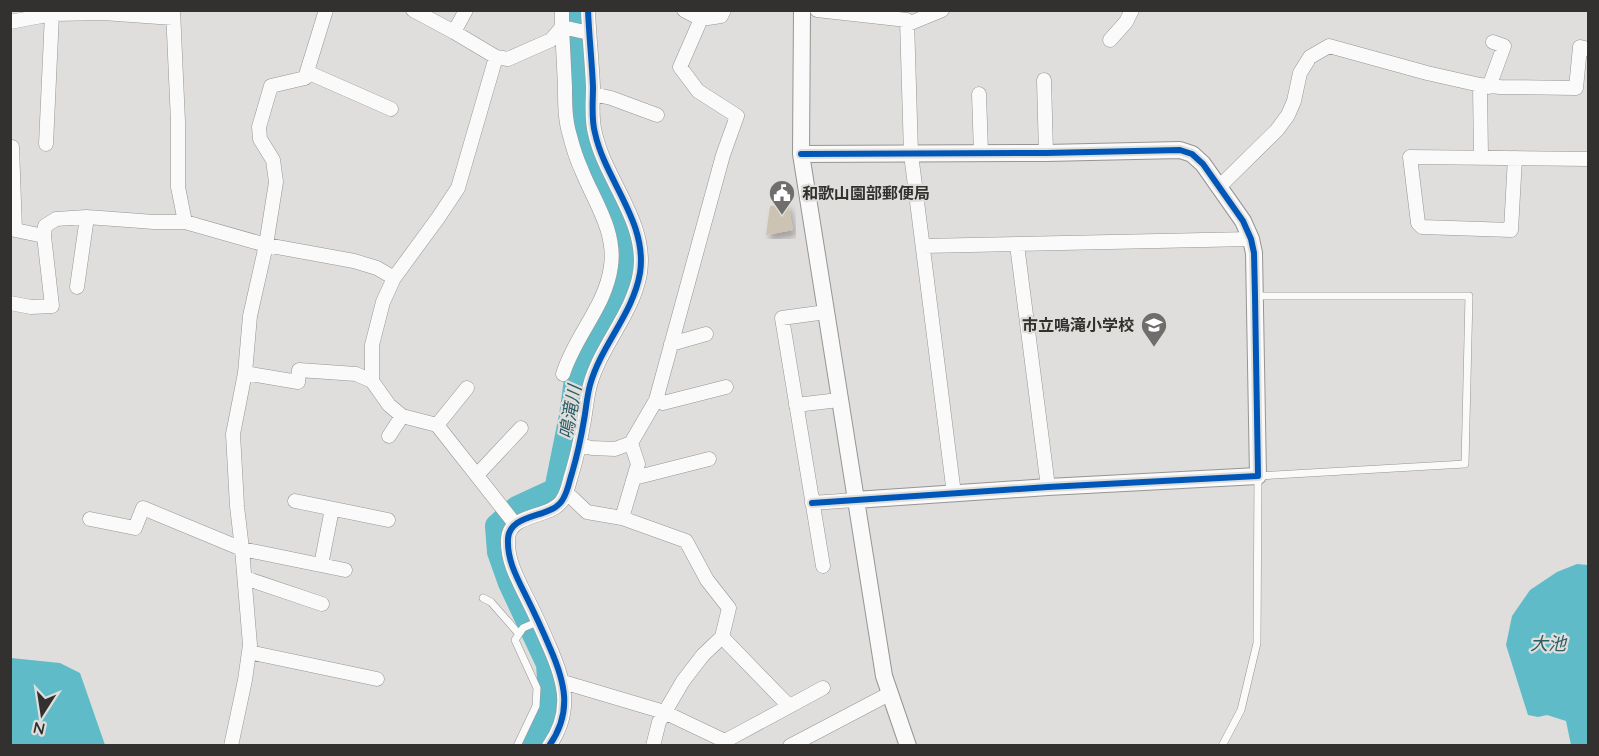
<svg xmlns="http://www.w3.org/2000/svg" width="1599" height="756" viewBox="0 0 1599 756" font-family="Quicksand,'Noto Sans JP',sans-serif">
  <defs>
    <filter id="shadow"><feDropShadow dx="3.5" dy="6" stdDeviation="3" flood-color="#0004"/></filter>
  </defs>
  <rect width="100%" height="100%" fill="#dfdedc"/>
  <!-- water -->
  <path fill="#60bbc9" d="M1577 564 1588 565V745H1571L1566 721 1547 715 1538 717 1528 715 1506 645 1512 616 1530 590 1557 572Z
    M11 658 60 663 80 673 105 745H11Z"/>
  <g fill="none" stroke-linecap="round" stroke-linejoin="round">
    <!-- river -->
    <path stroke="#60bbc9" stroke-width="24" d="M531 746 551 706 548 664 510 583 499 552 497 526 517 508 556 490 571 416 577 372 619 284 622 261V232L585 146 579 95 574 10"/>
  </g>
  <!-- building -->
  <path fill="#cdc3b3" filter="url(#shadow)" d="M788 203 793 230 766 235 770 206Z"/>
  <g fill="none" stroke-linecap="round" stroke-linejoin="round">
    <!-- service casing -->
    <g stroke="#969593" stroke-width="8">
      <path id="service" d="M483 598 491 602 519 634
        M517 746 536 706 537 688 515 640 523 628 539 621
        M1222 746 1241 710 1257 643 1258 476 1465 464 1469 296H1255"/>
    </g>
    <!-- minor casing -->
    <g stroke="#969593" stroke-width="15">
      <path id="minor" d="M173 10 178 122V187L185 222
        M413 10 454 32 496 57 508 59 551 40 562 27V10
        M684 10 701 19 721 16 724 10
        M817 10 907 20 911 154 954 494
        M10 22 52 14 103 13 173 18
        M908 24 942 10
        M454 32 466 10
        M1110 40 1126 22 1132 10
        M496 57 458 188 438 218 394 278 383 302 372 345V381L389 405 402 416 437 425 515 524
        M307 72 391 109
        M1044 80 1046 153
        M1480 85 1481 157
        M1489 87 1504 46 1493 42
        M593 94 611 98 657 115
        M979 94 981 153
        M46 144 52 14
        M12 147 15 230 44 236
        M1515 158 1511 230 1422 227 1418 223 1410 157 1588 159
        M1219 187 1277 130 1288 115 1294 101 1300 73 1310 57 1329 46 1427 73 1480 85 1500 87 1576 88 1580 47 1588 49
        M1017 245 1048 487
        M923 246 1251 239
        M77 287 87 217
        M10 303 31 307 52 306 44 236 45 226 56 219 87 217 154 222H185L266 245 354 261 377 268 394 278
        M671 344 706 334
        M245 373 298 382 299 370 356 374 372 381
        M563 374C575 335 606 306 611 266 616 231 594 201 582 171 577 160 573 148 570 136 565 120 565 104 565 87 564 67 563 47 562 27L589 33
        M656 400 663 403 726 387
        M796 405 839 400
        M437 425 467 388
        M389 436 402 416
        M579 445 592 448 615 449 631 443 656 400 723 155 737 116 698 91 680 67 701 19
        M477 475 521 428
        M634 478 709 459
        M567 493 587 512 622 518 686 541 707 580 729 608 722 637 703 655 683 681 659 722 653 746
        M295 501 388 520
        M812 503 855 500
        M622 518 638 464 631 443
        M90 519 135 528 143 508 242 549 345 570
        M321 565 332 509
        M823 566 782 318 826 312
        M245 578 322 604
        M722 637 789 706
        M249 652 377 679
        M563 682 664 712 725 741 823 688
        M231 746 245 680 250 645 242 549 237 506 233 434 245 373 250 316 266 245 276 182 273 160 260 139 259 127 271 86 305 78 326 10
        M549 746C573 712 565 682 550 648 542 629 534 612 525 594 516 576 507 559 508 539 509 512 553 519 563 499 568 491 569 482 572 473 577 456 581 438 584 420 586 409 587 396 590 385 601 345 633 314 640 273 648 222 605 180 595 133 591 119 593 102 593 87 592 62 589 36 588 10
        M790 746 889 694"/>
    </g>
    <!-- tertiary casing -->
    <g stroke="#969593" stroke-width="18">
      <path id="tertiary" d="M802 10 801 154 884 676 908 746
        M801 154 1046 153 1180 150 1192 154 1203 164 1243 221 1251 239 1254 253 1258 476 1048 487 855 500"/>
    </g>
    <!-- service -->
    <use href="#service" stroke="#fafafa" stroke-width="7"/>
    <!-- minor -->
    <use href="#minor" stroke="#fafafa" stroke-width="14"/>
    <!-- tertiary -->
    <use href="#tertiary" stroke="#fafafa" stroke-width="16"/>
    <!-- cycleway casing -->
    <g stroke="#e0dedb" stroke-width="10">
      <path id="cycleway" d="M801 154 1046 153 1180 150 1192 154 1203 164 1243 221 1251 239 1254 253 1255 296 1258 476 1048 487 812 503
        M549 746C573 712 565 682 550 648 542 629 534 612 525 594 516 576 507 559 508 539 509 512 553 519 563 499 568 491 569 482 572 473 577 456 581 438 584 420 586 409 587 396 590 385 601 345 633 314 640 273 648 222 605 180 595 133 591 119 593 102 593 87 592 62 589 36 588 10"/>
    </g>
    <!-- cycleway -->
    <use href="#cycleway" stroke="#0057b8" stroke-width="6"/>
  </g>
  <!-- icons -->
  <defs>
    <g id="civic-pin" transform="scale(1.35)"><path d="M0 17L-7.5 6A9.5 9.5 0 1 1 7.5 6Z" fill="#6f6e6c" stroke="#e0dedb"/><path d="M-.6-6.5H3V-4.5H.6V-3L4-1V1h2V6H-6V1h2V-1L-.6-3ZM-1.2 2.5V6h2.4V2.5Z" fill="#fff"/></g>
    <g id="school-pin" transform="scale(1.35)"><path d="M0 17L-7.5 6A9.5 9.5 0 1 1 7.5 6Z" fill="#6f6e6c" stroke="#e0dedb"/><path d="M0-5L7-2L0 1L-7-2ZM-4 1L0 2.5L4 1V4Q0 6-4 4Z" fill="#fff"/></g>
  </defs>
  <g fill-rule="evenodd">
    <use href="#civic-pin" x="782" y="193"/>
    <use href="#school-pin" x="1154" y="325"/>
  </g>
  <g text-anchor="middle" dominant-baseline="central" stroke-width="4.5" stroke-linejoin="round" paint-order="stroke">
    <!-- poi labels -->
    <g font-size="16" font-weight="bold" fill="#323130" stroke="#e0dedb" text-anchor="start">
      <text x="802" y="193">和歌山園部郵便局</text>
      <text x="1134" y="325" text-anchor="end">市立鳴滝小学校</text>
    </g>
    <!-- water labels -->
    <g font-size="18" font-style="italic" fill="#2c5e68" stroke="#e0dedb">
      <text transform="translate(570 412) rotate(-80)">鳴滝川</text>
      <text x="1548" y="643">大池</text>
    </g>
  </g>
  <!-- border -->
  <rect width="1599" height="756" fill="none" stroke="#323130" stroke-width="24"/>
  <!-- north arrow -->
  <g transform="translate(42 714) rotate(192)" stroke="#e0dedb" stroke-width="4.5" paint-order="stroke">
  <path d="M0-4.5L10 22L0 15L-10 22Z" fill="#323130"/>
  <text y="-9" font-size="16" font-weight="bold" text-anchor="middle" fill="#323130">N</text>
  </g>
</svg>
